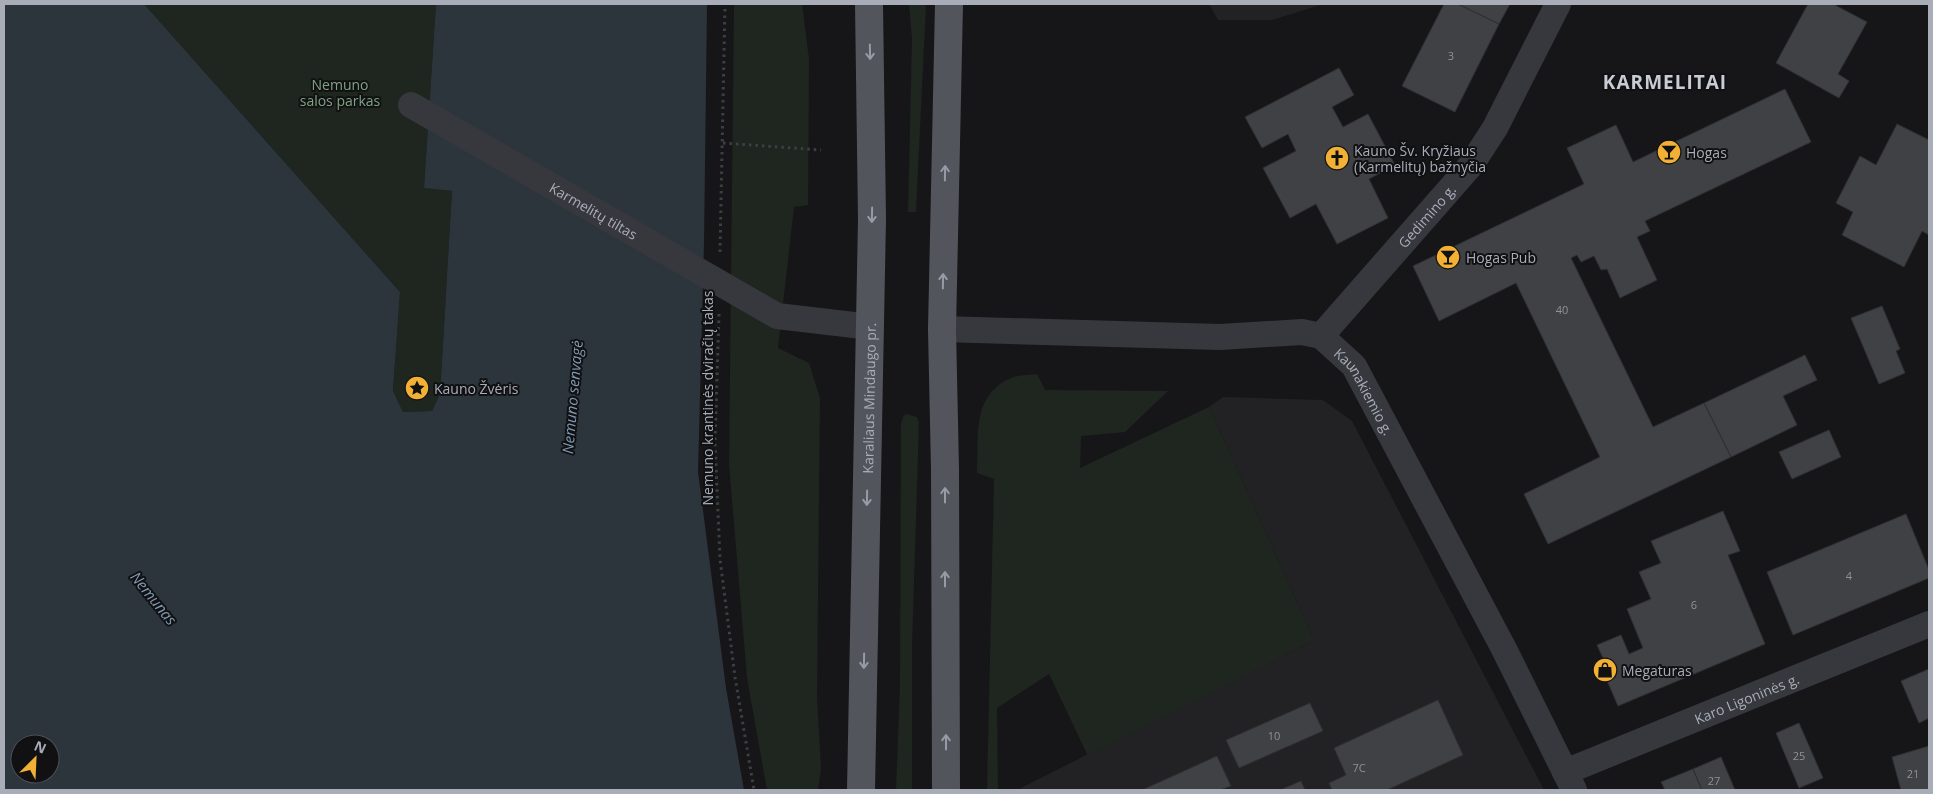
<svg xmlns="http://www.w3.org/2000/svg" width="1933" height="794" viewBox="0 0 1933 794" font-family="'Open Sans',sans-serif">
  <rect width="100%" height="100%" fill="#161618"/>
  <!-- built -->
  <path fill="#222225" d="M1209 4H1324L1272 20H1218Z
    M1223 397 1323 400 1352 421 1544 790H1017L1314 640 1209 407Z"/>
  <!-- green -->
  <path fill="#1e261f" d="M144 4H436L424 188 452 191 440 394 432 411 403 412 393 392 400 292Z
    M734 4H802L809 59 808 205 794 207 778 348 809 363 820 398 817 697 821 769 818 790H767L747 678 729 464Z
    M909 4H926L916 212H908L912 39Z
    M1037 374 1045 390 1168 391 1125 432 1081 436 1080 468 1209 407 1314 640 1088 756 1049 674 997 708 998 790H987L994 479 977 473C979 437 971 395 1011 378 1018 375 1029 375 1037 374Z
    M906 414 917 417 919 422 912 646V790H896L900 687 901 424 903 417Z"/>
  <!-- water -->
  <path fill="#2c353c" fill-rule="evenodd" d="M4 4H144L400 292 393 391 403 412 432 411 440 394 452 191 424 188 436 4H707L704 242 698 472 726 688 744 790H4ZM20 744H50V774H20Z"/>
  <!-- building -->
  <path fill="#404145" stroke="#303034" d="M1444 4H1458L1499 24 1455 112 1402 86Z
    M1458 4H1510L1499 24Z
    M1808 4H1833L1867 22 1838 74 1849 81 1839 98 1776 63Z
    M1339 68 1354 95 1332 107 1343 127 1368 114 1395 165 1369 179 1388 218 1337 244 1316 204 1290 218 1263 168 1296 151 1288 134 1262 148 1245 117Z
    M1785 89 1811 142 1645 221 1650 231 1637 237 1657 280 1620 298 1607 269 1601 270 1594 256 1581 262 1577 255 1571 258 1653 427 1704 403 1731 457 1548 544 1524 494 1600 457 1516 283 1439 321 1413 266 1584 184 1567 148 1616 125 1633 162Z
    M1897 124 1929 140V235L1922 231 1904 267 1842 235 1853 212 1836 203 1860 156 1876 165Z
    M1882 306 1900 349 1896 351 1905 373 1879 384 1851 318Z
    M1805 355 1817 380 1783 396 1797 425 1731 457 1704 403Z
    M1829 430 1841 457 1792 479 1779 452Z
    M1723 511 1740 551 1728 555 1765 644 1618 706 1602 669 1607 667 1597 645 1621 635 1629 654 1643 648 1627 609 1651 599 1639 572 1661 563 1651 541Z
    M1906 514 1929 570V578L1793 635 1767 572Z
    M1929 669V718L1919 723 1901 681Z
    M1438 700 1463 755 1387 790H1332L1329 783 1346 775 1334 748Z
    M1310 703 1323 731 1239 768 1226 740Z
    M1799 723 1823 778 1799 788 1776 733Z
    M1929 746V790H1901L1892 757Z
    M1217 756 1231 786 1220 790H1142Z
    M1721 757 1735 790H1702L1693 769Z
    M1693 769 1702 790H1665L1661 782Z
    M1301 781 1305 790H1280Z"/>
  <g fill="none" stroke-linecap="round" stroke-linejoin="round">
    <!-- path -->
    <path stroke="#3d3f44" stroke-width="3" stroke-dasharray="2.5 4" stroke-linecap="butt" d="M723 143 821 150
      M720 252 725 4
      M719 314 715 442 720 559 735 677 754 790"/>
    <!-- minor -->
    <g stroke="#37383d" stroke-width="26">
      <path id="s1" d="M411 105 777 316 871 327"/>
      <path id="s2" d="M942 329 1220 337 1302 332 1321 336 1354 366 1504 649 1574 790"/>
      <path id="s3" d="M1321 336 1471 165 1495 128 1558 4"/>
      <path id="s4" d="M1565 772 1929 624"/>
    </g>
    <!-- primary -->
    <g stroke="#53555c" stroke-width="28">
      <path id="s5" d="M861 790 872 219 869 4"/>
      <path d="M946 790 945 469 942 329 949 4"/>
    </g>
  </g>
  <!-- one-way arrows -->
  <defs><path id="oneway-shaft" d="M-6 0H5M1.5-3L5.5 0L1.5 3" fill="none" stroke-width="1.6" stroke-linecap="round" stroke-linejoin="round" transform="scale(1.25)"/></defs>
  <g stroke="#979ba6">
    <use href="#oneway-shaft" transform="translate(870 52) rotate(89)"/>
    <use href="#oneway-shaft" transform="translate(945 173) rotate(-89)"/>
    <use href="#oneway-shaft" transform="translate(872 215) rotate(91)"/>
    <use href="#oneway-shaft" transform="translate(943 281) rotate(-89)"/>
    <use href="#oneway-shaft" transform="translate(945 495) rotate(-90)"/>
    <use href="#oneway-shaft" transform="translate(867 498) rotate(91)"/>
    <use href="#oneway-shaft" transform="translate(945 579) rotate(-90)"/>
    <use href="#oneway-shaft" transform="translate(864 661) rotate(91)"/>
    <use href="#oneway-shaft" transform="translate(946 742) rotate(-90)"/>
  </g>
  <!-- icons -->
  <defs>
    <g id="bar-disc" transform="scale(1.25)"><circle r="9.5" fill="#f2b134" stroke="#111113"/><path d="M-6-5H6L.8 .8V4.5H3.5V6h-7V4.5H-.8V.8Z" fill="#111"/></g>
    <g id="church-disc" transform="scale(1.25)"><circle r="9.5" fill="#f2b134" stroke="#111113"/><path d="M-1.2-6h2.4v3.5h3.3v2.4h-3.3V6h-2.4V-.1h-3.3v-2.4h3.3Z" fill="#111"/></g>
    <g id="sight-disc" transform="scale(1.25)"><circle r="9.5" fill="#f2b134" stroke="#111113"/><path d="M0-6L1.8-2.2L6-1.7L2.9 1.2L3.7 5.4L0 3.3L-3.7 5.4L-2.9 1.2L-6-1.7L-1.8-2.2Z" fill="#111"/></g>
    <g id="shop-disc" transform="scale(1.25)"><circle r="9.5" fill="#f2b134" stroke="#111113"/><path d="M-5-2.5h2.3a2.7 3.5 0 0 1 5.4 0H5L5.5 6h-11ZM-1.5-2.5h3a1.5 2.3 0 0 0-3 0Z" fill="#111"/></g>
  </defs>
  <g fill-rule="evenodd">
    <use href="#bar-disc" x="1669" y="152"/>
    <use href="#church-disc" x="1337" y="158"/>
    <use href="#bar-disc" x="1448" y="257"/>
    <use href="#sight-disc" x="417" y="388"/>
    <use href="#shop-disc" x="1605" y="670"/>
  </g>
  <g text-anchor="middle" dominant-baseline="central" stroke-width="4" stroke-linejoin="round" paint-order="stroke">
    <!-- number labels -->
    <g font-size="11" fill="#8e929b">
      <text x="1451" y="55">3</text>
      <text x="1562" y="309">40</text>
      <text x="1849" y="575">4</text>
      <text x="1694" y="604">6</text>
      <text x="1274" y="735">10</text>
      <text x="1799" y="755">25</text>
      <text x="1359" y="767">7C</text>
      <text x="1913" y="773">21</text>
      <text x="1714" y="780">27</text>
    </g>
    <!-- park labels -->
    <g font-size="14" fill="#7fa381" stroke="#111113">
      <text x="340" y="84">Nemuno<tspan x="340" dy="16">salos parkas</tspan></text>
    </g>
    <!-- poi labels -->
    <g font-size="14" fill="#a8adb8" stroke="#111113" text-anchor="start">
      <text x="1354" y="150">Kauno Šv. Kryžiaus<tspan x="1354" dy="16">(Karmelitų) bažnyčia</tspan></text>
      <text x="1686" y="152">Hogas</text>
      <text x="1466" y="257">Hogas Pub</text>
      <text x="434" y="388">Kauno Žvėris</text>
      <text x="1622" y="670">Megaturas</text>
    </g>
    <!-- street labels -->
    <g font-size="14" fill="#a8adb8" stroke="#111113">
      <text stroke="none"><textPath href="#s1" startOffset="211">Karmelitų tiltas</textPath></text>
      <text stroke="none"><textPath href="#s3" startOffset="160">Gedimino g.</textPath></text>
      <text stroke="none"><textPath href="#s2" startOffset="451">Kaunakiemio g.</textPath></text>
      <text stroke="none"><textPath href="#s5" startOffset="392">Karaliaus Mindaugo pr.</textPath></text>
      <text transform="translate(707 398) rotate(-90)">Nemuno krantinės dviračių takas</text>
      <text stroke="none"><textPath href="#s4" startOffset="196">Karo Ligoninės g.</textPath></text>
    </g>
    <!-- water labels -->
    <g font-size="15" font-style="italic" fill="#7f9bb3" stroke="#111113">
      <text transform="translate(572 397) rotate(-85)">Nemuno senvagė</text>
      <text transform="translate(154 598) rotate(51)">Nemunas</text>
    </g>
    <!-- district labels -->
    <g font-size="19" font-weight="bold" letter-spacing="1" fill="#c9ccd4" stroke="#111113">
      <text x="1665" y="82">KARMELITAI</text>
    </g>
  </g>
  <!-- border -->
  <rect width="1933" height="794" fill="none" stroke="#a8adb8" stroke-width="10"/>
  <!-- north arrow -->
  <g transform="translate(35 759) rotate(24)"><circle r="24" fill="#111113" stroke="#4d4f55"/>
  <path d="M0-4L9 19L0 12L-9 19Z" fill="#f2b134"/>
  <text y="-8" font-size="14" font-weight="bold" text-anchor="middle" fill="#a8adb8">N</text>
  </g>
</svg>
